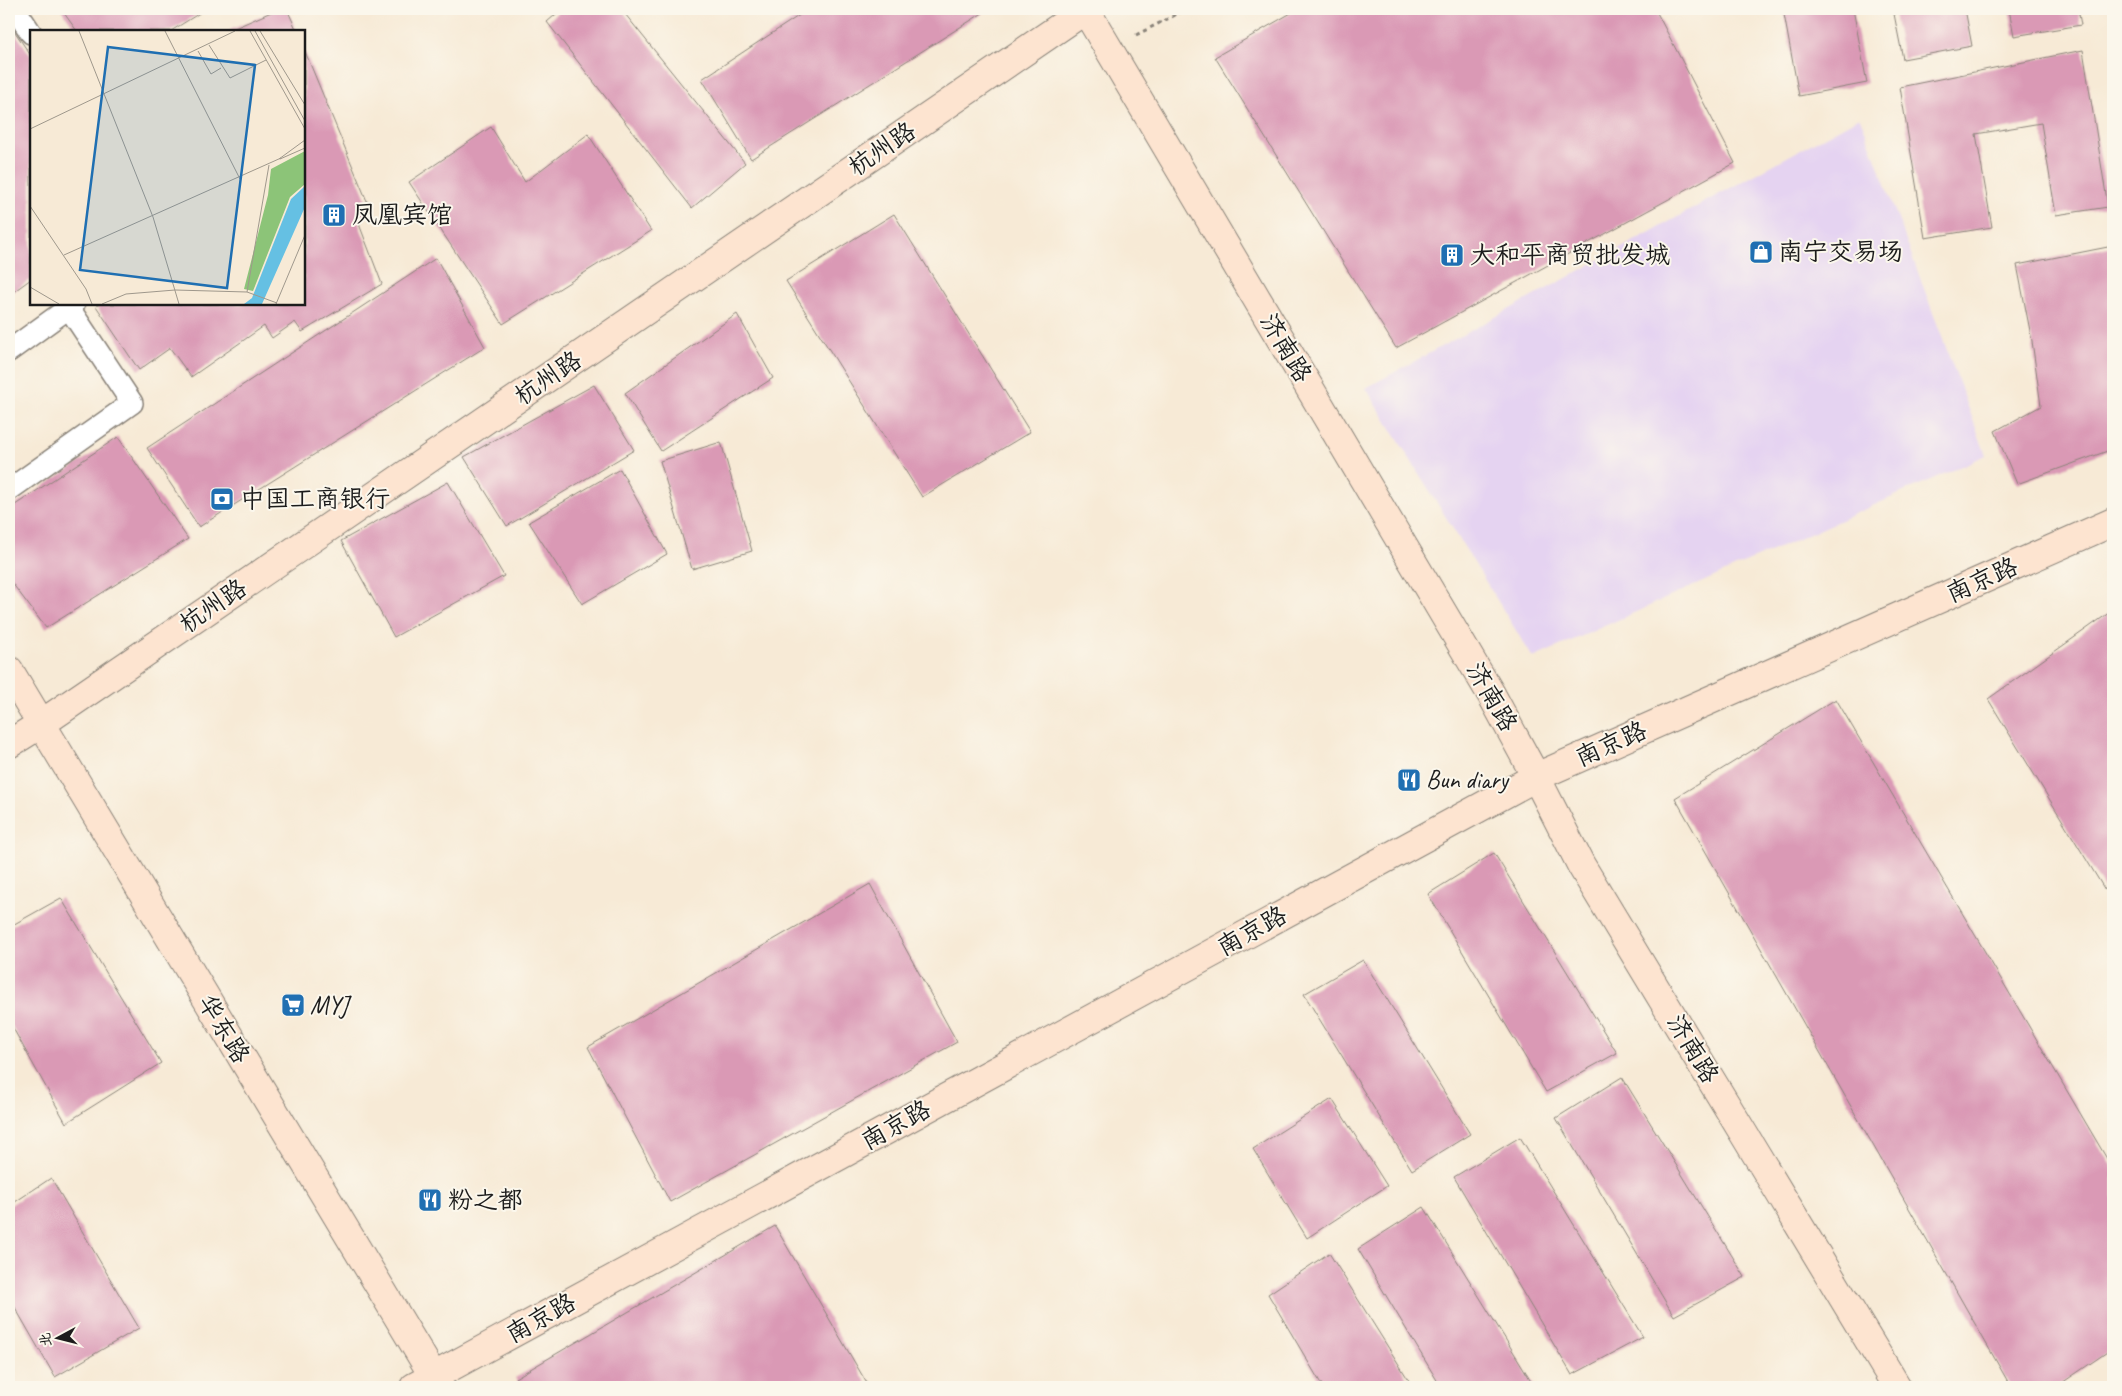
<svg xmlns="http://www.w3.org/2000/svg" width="2122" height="1396" viewBox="0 0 2122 1396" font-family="Caveat,'LXGW WenKai TC',sans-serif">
  <rect width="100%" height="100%" fill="#fbf7ec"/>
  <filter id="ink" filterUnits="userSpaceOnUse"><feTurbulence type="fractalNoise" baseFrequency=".02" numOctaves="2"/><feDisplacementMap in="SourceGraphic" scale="10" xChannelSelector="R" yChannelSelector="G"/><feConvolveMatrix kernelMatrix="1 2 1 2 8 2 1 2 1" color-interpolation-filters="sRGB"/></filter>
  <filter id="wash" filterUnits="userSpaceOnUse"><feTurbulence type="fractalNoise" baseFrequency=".0096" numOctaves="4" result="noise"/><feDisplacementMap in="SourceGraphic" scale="20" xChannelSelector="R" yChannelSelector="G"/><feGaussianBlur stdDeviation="1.12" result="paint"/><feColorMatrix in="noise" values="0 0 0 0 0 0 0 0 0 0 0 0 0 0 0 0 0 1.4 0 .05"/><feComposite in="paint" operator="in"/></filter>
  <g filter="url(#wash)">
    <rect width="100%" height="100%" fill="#f7ead6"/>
    <!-- built -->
    <path fill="#e5d3f1" d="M1860 117 1986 455 1533 658 1366 388Z"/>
    <g id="blocks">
      <!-- building -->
      <path fill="#da99b5" d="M61 9H206L171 31H77Z
        M278 9H287L297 31H228Z
        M562 9H621L745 163 692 208 547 22Z
        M809 9H989L751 159 702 79Z
        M1298 9H1655L1735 163 1396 348 1215 57Z
        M1783 9H1853L1867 83 1799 96Z
        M1893 9H1965L1972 46 1903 59Z
        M2009 9H2078L2081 25 2014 36Z
        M9 23 31 56V279L9 295Z
        M304 49 369 206 359 224 382 284 302 332 295 322 272 338 264 326 191 377 170 348 139 370 96 306 100 304H304Z
        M2083 50 2108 207 2056 215 2041 123 1976 134 1992 227 1925 238 1900 87Z
        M491 127 525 182 588 134 651 231 503 324 409 182Z
        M894 214 1030 432 922 497 786 281Z
        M2113 246V449L2017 484 1995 431 2041 406 2032 341 2017 265Z
        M436 258 485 347 199 527 147 448Z
        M737 314 773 378 661 451 625 393Z
        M594 385 634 450 507 526 464 457Z
        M118 437 188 539 46 628 9 579V509Z
        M721 442 752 551 692 569 660 461Z
        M620 469 667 554 582 604 529 522Z
        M448 482 504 576 394 637 341 541Z
        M2113 610V884L2105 890 1988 699Z
        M1836 699 2113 1169V1348L2056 1387H2011L1675 798Z
        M1494 853 1617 1053 1546 1092 1428 894Z
        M870 884 957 1042 670 1202 588 1047Z
        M61 898 161 1063 66 1123 9 1021V927Z
        M1363 960 1470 1134 1412 1170 1304 994Z
        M1622 1077 1745 1277 1674 1316 1556 1118Z
        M1332 1099 1387 1186 1307 1238 1253 1149Z
        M1520 1137 1643 1337 1572 1375 1454 1177Z
        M51 1178 139 1328 55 1377 9 1297V1206Z
        M1424 1207 1535 1387H1441L1358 1249Z
        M775 1226 869 1387H521L515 1378Z
        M1329 1253 1413 1387H1323L1268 1294Z"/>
    </g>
  </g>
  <g filter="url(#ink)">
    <use href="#blocks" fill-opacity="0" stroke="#8a8379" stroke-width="1"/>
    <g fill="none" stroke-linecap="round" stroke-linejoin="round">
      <!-- lane casing -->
      <g stroke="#8a8379" stroke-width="24">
        <path id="lane" d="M15 9 31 33
          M9 351 74 304
          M9 490 132 403 69 308"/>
      </g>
      <!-- secondary casing -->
      <g stroke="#8a8379" stroke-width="30">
        <path id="secondary" d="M1085 9 1491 694 1536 777 1581 865 1897 1387
          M9 670 440 1387
          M9 744 41 724 1085 10
          M414 1387 1536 777 2113 522"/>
      </g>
      <!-- path -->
      <path stroke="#8a8379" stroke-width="3" stroke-dasharray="4 4" stroke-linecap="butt" d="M1136 35 1187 9"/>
      <!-- lane -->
      <use href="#lane" stroke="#fff" stroke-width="21"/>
      <!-- secondary -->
      <use href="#secondary" stroke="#fde4d0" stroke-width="28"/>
    </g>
  </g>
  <!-- icons -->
  <defs>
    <g id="building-square" transform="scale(1.25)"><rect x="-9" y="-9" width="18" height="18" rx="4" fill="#1f6fb2" stroke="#fbf7ec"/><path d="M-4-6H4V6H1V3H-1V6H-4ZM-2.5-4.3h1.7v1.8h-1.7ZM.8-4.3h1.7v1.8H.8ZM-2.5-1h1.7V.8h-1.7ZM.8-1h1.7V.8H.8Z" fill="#fff"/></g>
    <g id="shop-square" transform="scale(1.25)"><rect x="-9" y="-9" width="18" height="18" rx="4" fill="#1f6fb2" stroke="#fbf7ec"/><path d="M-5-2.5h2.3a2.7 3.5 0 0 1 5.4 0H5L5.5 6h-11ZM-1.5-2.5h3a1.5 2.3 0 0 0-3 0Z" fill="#fff"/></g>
    <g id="bank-square" transform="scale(1.25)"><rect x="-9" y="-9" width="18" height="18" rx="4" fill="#1f6fb2" stroke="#fbf7ec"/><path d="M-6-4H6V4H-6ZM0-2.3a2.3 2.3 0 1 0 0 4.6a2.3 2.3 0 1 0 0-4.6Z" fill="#fff"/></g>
    <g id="restaurant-square" transform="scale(1.25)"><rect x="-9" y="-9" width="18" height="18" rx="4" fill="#1f6fb2" stroke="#fbf7ec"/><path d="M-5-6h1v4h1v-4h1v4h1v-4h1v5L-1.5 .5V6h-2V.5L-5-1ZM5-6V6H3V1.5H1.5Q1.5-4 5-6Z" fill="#fff"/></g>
    <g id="supermarket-square" transform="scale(1.25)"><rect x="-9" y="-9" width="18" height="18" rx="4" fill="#1f6fb2" stroke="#fbf7ec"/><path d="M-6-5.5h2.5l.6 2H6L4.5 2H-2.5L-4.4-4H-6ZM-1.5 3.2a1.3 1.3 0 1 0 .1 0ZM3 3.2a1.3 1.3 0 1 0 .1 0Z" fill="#fff"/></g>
  </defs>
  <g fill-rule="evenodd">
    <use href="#building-square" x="334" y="215"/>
    <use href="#shop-square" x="1761" y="252"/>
    <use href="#building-square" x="1452" y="255"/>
    <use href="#bank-square" x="222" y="499"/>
    <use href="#restaurant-square" x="1409" y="780"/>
    <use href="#supermarket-square" x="293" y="1005"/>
    <use href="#restaurant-square" x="430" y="1200"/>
  </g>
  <g text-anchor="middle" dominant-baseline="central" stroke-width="4" stroke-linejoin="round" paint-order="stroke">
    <!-- street labels -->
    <g font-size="25" fill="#1c1c1c" stroke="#fbf7ec">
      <text transform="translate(882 149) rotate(-34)">杭州路</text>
      <text transform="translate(1286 348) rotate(59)">济南路</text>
      <text transform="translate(548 378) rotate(-34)">杭州路</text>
      <text transform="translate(1982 580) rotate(-24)">南京路</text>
      <text transform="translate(213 606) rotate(-34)">杭州路</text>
      <text transform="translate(1492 697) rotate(60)">济南路</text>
      <text transform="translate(1611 744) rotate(-24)">南京路</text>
      <text transform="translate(1252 931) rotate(-29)">南京路</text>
      <text transform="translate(224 1029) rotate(59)">华东路</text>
      <text transform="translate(1693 1049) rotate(59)">济南路</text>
      <text transform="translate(896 1125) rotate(-29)">南京路</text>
      <text transform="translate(541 1318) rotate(-29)">南京路</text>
    </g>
    <!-- poi labels -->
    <g font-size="25" fill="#1c1c1c" stroke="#fbf7ec" text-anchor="start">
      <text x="352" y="215">凤凰宾馆</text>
      <text x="1778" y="252">南宁交易场</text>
      <text x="1470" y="255">大和平商贸批发城</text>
      <text x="240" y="499">中国工商银行</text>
      <text x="1426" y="780">Bun diary</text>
      <text x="310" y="1005">MYJ</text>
      <text x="448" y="1200">粉之都</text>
    </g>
  </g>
  <!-- overview -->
  <g transform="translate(30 30)">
    <rect width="275" height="275" fill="#f7ead6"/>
    <path d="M275 121V154L260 167 223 261 214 259 238 165 241 139Z" fill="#8cc478"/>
    <path d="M275 156V177L232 274H214L222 268 261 169Z" fill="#65c0e3"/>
    <path fill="none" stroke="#9f988c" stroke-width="1" d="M49 1 123 187 149 274M135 1 210 149M220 1 275 99M225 1 275 91M230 1 275 75M179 15 200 48 236 30M168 21 181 44 191 38M0 99 205 1M249 129 275 110M250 129 275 118M0 176 56 259 62 274M34 225 251 128M0 257 29 274M217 262 239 135M72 274 96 264 145 260 217 262 247 273M246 274 275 205"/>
    <path fill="#1f6fb2" fill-opacity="0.15" stroke="#1f6fb2" stroke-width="2.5" d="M78 17 225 35 197 258 50 240Z"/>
    <rect width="275" height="275" fill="none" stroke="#1c1c1c" stroke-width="2.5"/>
  </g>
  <!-- margin -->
  <rect width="2122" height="1396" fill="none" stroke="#fbf7ec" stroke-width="30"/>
  <!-- north arrow -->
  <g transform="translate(58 1338) rotate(263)" stroke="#fbf7ec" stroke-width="4" paint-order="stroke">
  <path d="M0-4L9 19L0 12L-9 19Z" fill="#1c1c1c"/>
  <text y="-8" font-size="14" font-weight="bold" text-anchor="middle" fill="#1c1c1c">北</text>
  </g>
</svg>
